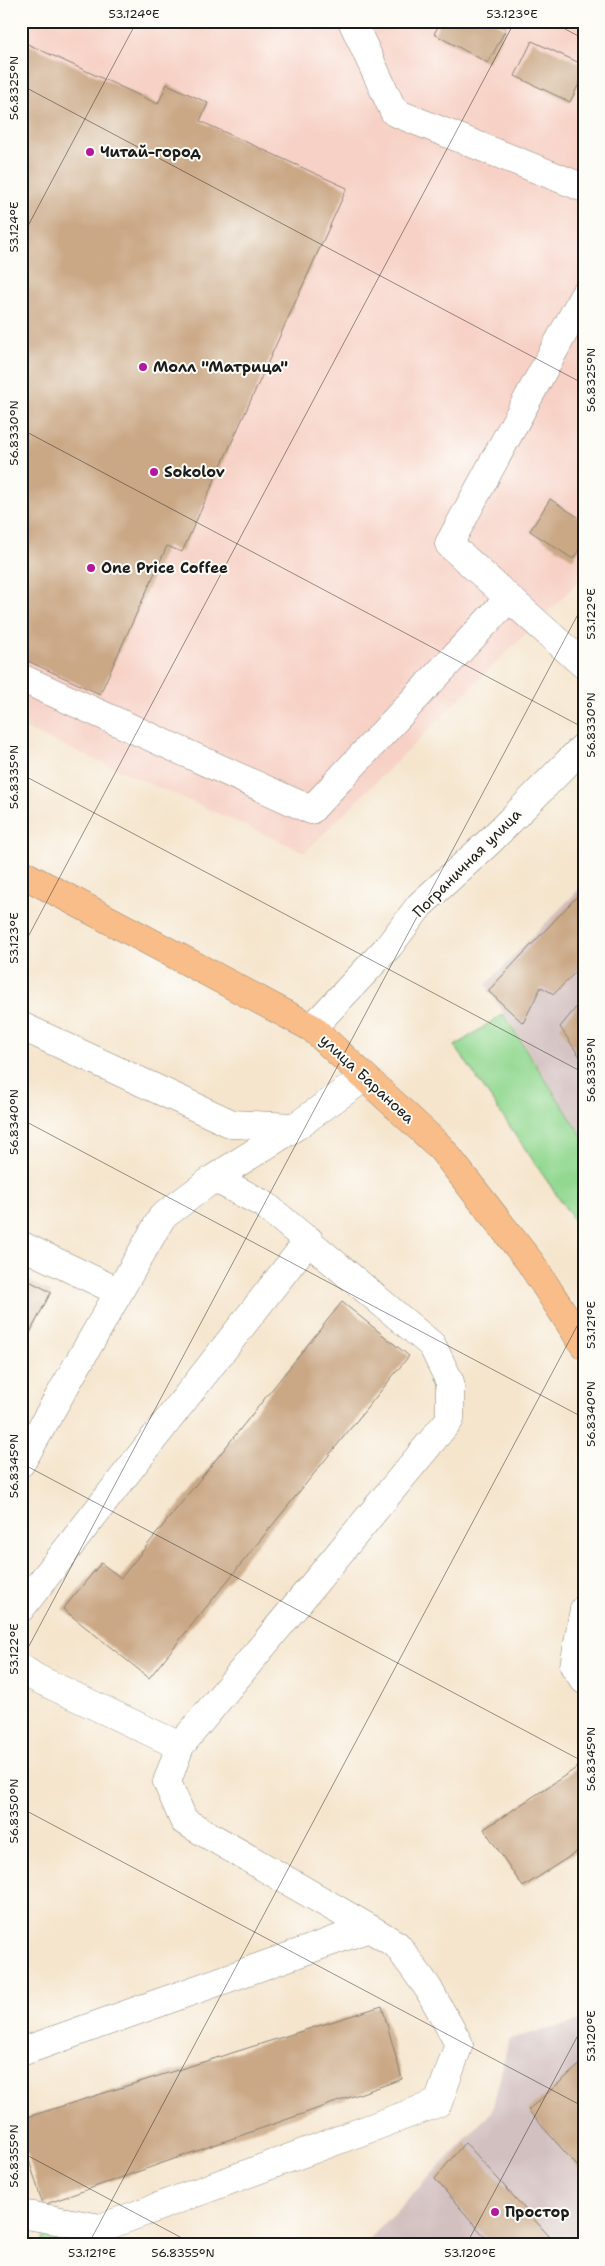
<svg xmlns="http://www.w3.org/2000/svg" width="605" height="2266" viewBox="0 0 605 2266" font-family="'Shantell Sans',sans-serif">
  <rect width="100%" height="100%" fill="#fdfcf7"/>
  <filter id="ink" filterUnits="userSpaceOnUse"><feTurbulence type="fractalNoise" baseFrequency=".02" numOctaves="2"/><feDisplacementMap in="SourceGraphic" scale="10" xChannelSelector="R" yChannelSelector="G"/><feConvolveMatrix kernelMatrix="1 2 1 2 8 2 1 2 1" color-interpolation-filters="sRGB"/></filter>
  <filter id="wash" filterUnits="userSpaceOnUse"><feTurbulence type="fractalNoise" baseFrequency=".0096" numOctaves="4" result="noise"/><feDisplacementMap in="SourceGraphic" scale="20" xChannelSelector="R" yChannelSelector="G"/><feGaussianBlur stdDeviation="1.12" result="paint"/><feColorMatrix in="noise" values="0 0 0 0 0 0 0 0 0 0 0 0 0 0 0 0 0 1.4 0 .05"/><feComposite in="paint" operator="in"/></filter>
  <g filter="url(#wash)">
    <rect width="100%" height="100%" fill="#f5e5cd"/>
    <!-- built -->
    <path fill="#f7d1c6" d="M21 21H584V576L305 852 21 727Z"/>
    <!-- industrial -->
    <path fill="#d2bfbf" d="M584 884V1138L486 985Z
      M584 2020V2245H364L492 2111 509 2039Z"/>
    <!-- green -->
    <path fill="#92d891" stroke="#577a56" d="M503 1014 584 1139V1235L455 1046Z
      M47 2228 70 2245H41Z"/>
    <g id="blocks">
      <!-- building -->
      <path fill="#caa886" d="M441 21H492L506 29 488 63 434 34Z
        M21 41 158 104 167 84 208 103 200 121 347 188 182 552 167 546 100 694 21 658Z
        M532 41 584 65V74L570 102 515 76Z
        M550 499 584 521V542L573 559 530 531Z
        M584 889V963L554 994 541 987 523 1023 488 991Z
        M584 998V1063L560 1027Z
        M21 1277 51 1292 21 1350Z
        M342 1302 409 1356 149 1678 63 1609 101 1563 121 1578Z
        M584 1763V1847L523 1887 484 1829Z
        M382 2006 402 2079 43 2205 21 2134V2119Z
        M584 2061V2174L528 2110Z
        M465 2142 557 2245H492L435 2179Z"/>
    </g>
  </g>
  <g filter="url(#ink)">
    <use href="#blocks" fill-opacity="0" stroke="#888074" stroke-width="1"/>
    <g fill="none" stroke-linecap="round" stroke-linejoin="round">
      <!-- minor casing -->
      <g stroke="#888074" stroke-width="29">
        <path id="minor" d="M352 21 394 112 584 188
          M509 598 449 544 584 295
          M21 678 311 810 509 598 584 665
          M21 1026 232 1124 295 1127 365 1077
          M312 1028 389 946 420 905 489 842 584 746
          M295 1127 214 1178 265 1205 432 1345 450 1382V1419L180 1746 167 1782 184 1821 369 1928
          M21 1245 119 1292
          M21 1463 162 1217 214 1178
          M21 1608 309 1240
          M584 1609 574 1666 584 1680
          M21 1668 36 1678 180 1746
          M21 2052 369 1928 397 1945 428 1988 459 2044 438 2103 101 2228 21 2214"/>
      </g>
      <!-- major casing -->
      <g stroke="#888074" stroke-width="29">
        <path id="major" d="M21 873 312 1028 440 1147 530 1262 584 1345"/>
      </g>
      <!-- minor -->
      <use href="#minor" stroke="#fff" stroke-width="28"/>
      <!-- major -->
      <use href="#major" stroke="#f8bd89" stroke-width="28"/>
    </g>
  </g>
  <!-- ticks -->
  <path fill="none" stroke="#1c1c1c" stroke-width="1" stroke-opacity="0.45" d="M550 21 584 39M21 85 584 384M21 239 137 21M21 429 584 728M21 774 584 1073M21 950 515 21M21 1119 584 1418M21 1463 584 1762M21 1661 584 603M21 1808 584 2107M21 2152 195 2245M88 2245 584 1313M466 2245 584 2024"/>
  <!-- markers -->
  <g fill="#b5179e" stroke="#fdfcf7" stroke-width="2">
    <circle cx="90" cy="152" r="5"/>
    <circle cx="143" cy="367" r="5"/>
    <circle cx="154" cy="472" r="5"/>
    <circle cx="91" cy="568" r="5"/>
    <circle cx="495" cy="2212" r="5"/>
  </g>
  <g text-anchor="middle" dominant-baseline="central" stroke-width="4" stroke-linejoin="round" paint-order="stroke">
    <!-- poi labels -->
    <g font-size="15" font-weight="bold" fill="#1c1c1c" stroke="#fdfcf7" text-anchor="start">
      <text x="100" y="152">Читай-город</text>
      <text x="153" y="367">Молл "Матрица"</text>
      <text x="164" y="472">Sokolov</text>
      <text x="101" y="568">One Price Coffee</text>
      <text x="505" y="2212">Простор</text>
    </g>
    <!-- street labels -->
    <g font-size="15" fill="#1c1c1c" stroke="#fdfcf7">
      <text transform="translate(467 863) rotate(-45)">Пограничная улица</text>
      <text transform="translate(367 1079) rotate(43)">улица Баранова</text>
    </g>
  </g>
  <!-- margin -->
  <rect width="605" height="2266" fill="none" stroke="#fdfcf7" stroke-width="55"/>
  <rect x="28" y="28" width="550" height="2210" fill="none" stroke="#1c1c1c" stroke-width="2"/>
  <g font-size="12" text-anchor="middle" fill="#1c1c1c">
    <text x="134" y="18">53.124°E</text>
    <text x="512" y="18">53.123°E</text>
    <text transform="translate(14 88) rotate(-90)" y="4">56.8325°N</text>
    <text transform="translate(14 227) rotate(-90)" y="4">53.124°E</text>
    <text transform="translate(591 380) rotate(-90)" y="4">56.8325°N</text>
    <text transform="translate(14 433) rotate(-90)" y="4">56.8330°N</text>
    <text transform="translate(591 614) rotate(-90)" y="4">53.122°E</text>
    <text transform="translate(591 725) rotate(-90)" y="4">56.8330°N</text>
    <text transform="translate(14 777) rotate(-90)" y="4">56.8335°N</text>
    <text transform="translate(14 938) rotate(-90)" y="4">53.123°E</text>
    <text transform="translate(591 1070) rotate(-90)" y="4">56.8335°N</text>
    <text transform="translate(14 1122) rotate(-90)" y="4">56.8340°N</text>
    <text transform="translate(591 1325) rotate(-90)" y="4">53.121°E</text>
    <text transform="translate(591 1414) rotate(-90)" y="4">56.8340°N</text>
    <text transform="translate(14 1466) rotate(-90)" y="4">56.8345°N</text>
    <text transform="translate(14 1649) rotate(-90)" y="4">53.122°E</text>
    <text transform="translate(591 1759) rotate(-90)" y="4">56.8345°N</text>
    <text transform="translate(14 1811) rotate(-90)" y="4">56.8350°N</text>
    <text transform="translate(591 2036) rotate(-90)" y="4">53.120°E</text>
    <text transform="translate(14 2156) rotate(-90)" y="4">56.8355°N</text>
    <text x="92" y="2257">53.121°E</text>
    <text x="183" y="2257">56.8355°N</text>
    <text x="470" y="2257">53.120°E</text>
  </g>
</svg>
